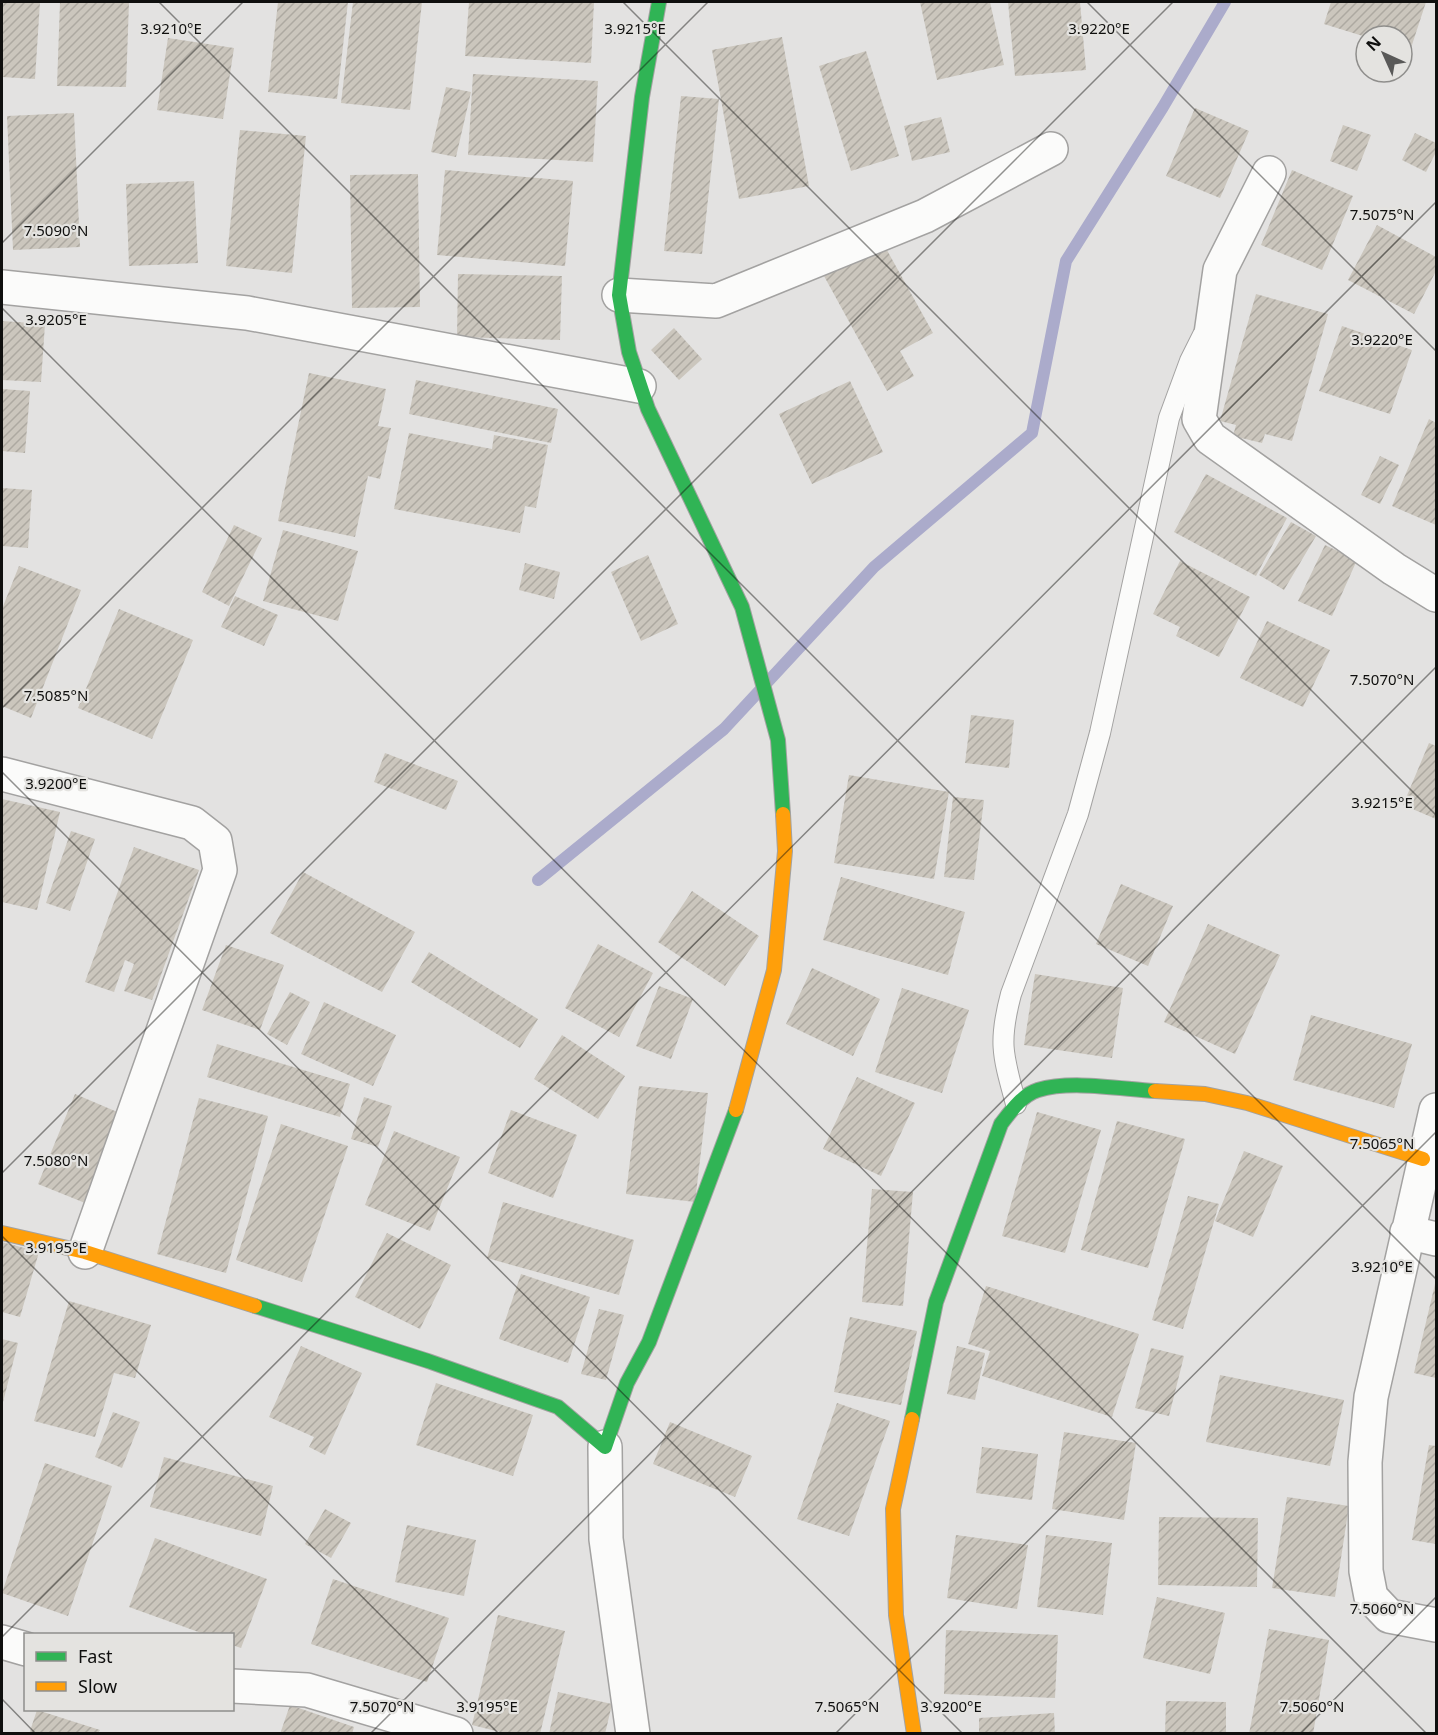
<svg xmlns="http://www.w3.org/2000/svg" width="1438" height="1735" viewBox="0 0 1438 1735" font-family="'Noto Sans',sans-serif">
  <defs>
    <pattern id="building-hatch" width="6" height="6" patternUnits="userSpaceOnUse" patternTransform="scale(1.5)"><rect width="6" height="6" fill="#cbc6bd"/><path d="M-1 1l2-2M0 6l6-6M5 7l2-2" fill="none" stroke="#ada9a1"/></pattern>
  </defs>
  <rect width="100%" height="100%" fill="#e3e2e1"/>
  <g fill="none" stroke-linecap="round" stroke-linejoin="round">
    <!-- stream -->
    <path stroke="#ababcb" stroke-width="12" d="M538 880 724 729 874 567 1032 433 1066 261 1163 107 1225 2"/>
  </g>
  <!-- building -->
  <path fill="url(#building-hatch)" d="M2 2H40L35 79 2 77Z
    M60 2H129L126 87 57 86Z
    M278 2H348L337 99 268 92Z
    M353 2H422L410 110 341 103Z
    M469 2H594L591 63 465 56Z
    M920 2H990L1004 65 937 80Z
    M1008 2H1080L1086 70 1015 76Z
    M1331 2H1426L1410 51 1402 48V36L1366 37 1324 24Z
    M782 37 809 186 739 199 712 50Z
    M168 38 234 48 223 119 157 110Z
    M866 51 899 156 851 171 819 66Z
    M473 74 598 81 593 162 468 155Z
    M446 87 471 92 456 157 431 152Z
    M681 96 719 99 702 254 664 251Z
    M1195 108 1249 131 1220 198 1166 176Z
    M74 113 80 247 13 250 7 116Z
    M941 117 950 152 912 161 904 126Z
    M1343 125 1371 135 1357 171 1330 161Z
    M240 130 306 136 292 273 226 266Z
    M1415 133 1436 143V152L1426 172 1402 160Z
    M445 170 573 181 565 266 437 255Z
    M1292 170 1353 196 1322 270 1261 245Z
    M418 174 420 307 352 308 350 175Z
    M194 181 198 263 129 266 126 184Z
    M1377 225 1436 257V271L1414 314 1348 280Z
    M883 243 933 333 900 351 914 376 887 391 824 276Z
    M458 274 562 276 560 340 457 337Z
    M1256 294 1328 314 1292 441 1265 434 1262 443 1233 436 1236 425 1220 421Z
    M2 321 45 324 41 382 2 380Z
    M1342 326 1412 350 1390 414 1319 391Z
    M674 328 702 359 679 380 651 350Z
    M309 373 386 389 378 426 391 428 380 479 368 476 355 537 278 521Z
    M416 380 558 409 551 443 409 414Z
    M850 381 883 452 812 484 779 414Z
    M2 389 30 391 25 453 2 451Z
    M1429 419 1436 423V525L1392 506Z
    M409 433 492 449 494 435 548 445 536 508 525 506 520 533 394 509Z
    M1380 456 1399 465 1380 504 1361 495Z
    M1206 474 1287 518 1256 576 1174 532Z
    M2 488 32 490 28 548 2 546Z
    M1291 522 1316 536 1284 590 1259 575Z
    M234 525 262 538 229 606 202 592Z
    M283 530 358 551 338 621 263 601Z
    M1325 545 1357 560 1332 616 1298 601Z
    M648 555 678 624 641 641 611 572Z
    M1180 561 1250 597 1219 657 1176 636 1180 627 1153 614Z
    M525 563 560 572 554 599 519 590Z
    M19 566 81 590 31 718 2 706V609Z
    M235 596 278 615 264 646 221 627Z
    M119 609 193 640 152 739 78 708Z
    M1267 621 1330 650 1303 707 1240 678Z
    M971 715 1014 720 1009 768 965 763Z
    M1429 743 1436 746V819L1403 805Z
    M385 753 458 781 446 810 374 782Z
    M849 775 949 792 934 879 834 863Z
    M953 797 984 800 974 880 944 877Z
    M2 799 60 812 37 910 2 902Z
    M71 831 95 839 70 911 46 903Z
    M134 847 199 870 152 1000 124 991 134 964 125 960 114 992 85 982Z
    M303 872 415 932 382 992 270 933Z
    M841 877 965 912 948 975 823 940Z
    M1121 884 1173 906 1148 966 1096 944Z
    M692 891 759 936 725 986 658 942Z
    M1208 924 1280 955 1235 1054 1164 1022Z
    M598 944 653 973 619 1037 565 1008Z
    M226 945 284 965 260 1030 202 1010Z
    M429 952 538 1019 520 1048 411 982Z
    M812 968 880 999 853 1056 786 1024Z
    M1035 974 1123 988 1112 1058 1024 1045Z
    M659 986 693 999 671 1059 636 1046Z
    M902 988 969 1010 942 1093 875 1072Z
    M290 992 310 1002 287 1045 267 1034Z
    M324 1002 396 1035 373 1086 301 1054Z
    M1311 1015 1412 1044 1394 1108 1293 1080Z
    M562 1035 625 1076 598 1119 534 1079Z
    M217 1044 350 1084 340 1117 207 1077Z
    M857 1077 915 1103 881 1176 823 1149Z
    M639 1086 708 1093 695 1202 626 1194Z
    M75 1094 122 1114 85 1203 38 1184Z
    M364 1097 392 1106 378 1147 351 1139Z
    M199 1098 268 1116 226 1273 157 1254Z
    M511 1110 577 1135 553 1198 488 1173Z
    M1037 1112 1101 1130 1065 1253 1002 1236Z
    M1117 1121 1185 1139 1148 1268 1081 1250Z
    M281 1124 348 1146 302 1282 236 1260Z
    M394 1131 460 1157 430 1231 365 1205Z
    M1244 1151 1283 1166 1253 1237 1215 1221Z
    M872 1189 913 1192 903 1306 862 1302Z
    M1188 1196 1219 1204 1183 1329 1152 1320Z
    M503 1202 634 1240 619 1295 487 1258Z
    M387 1233 451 1265 420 1329 355 1297Z
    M2 1242 39 1252 20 1317 2 1312Z
    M521 1274 590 1297 568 1363 499 1339Z
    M1435 1284H1436V1378L1414 1373Z
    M986 1286 1139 1334 1112 1417 982 1376 990 1351 968 1344Z
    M69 1301 151 1325 135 1378 114 1373 95 1437 34 1421Z
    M599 1309 624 1315 606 1380 581 1374Z
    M850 1317 917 1331 901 1405 834 1392Z
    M2 1339 18 1343 2 1406Z
    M301 1346 362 1373 325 1455 309 1447 314 1437 269 1417Z
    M957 1346 985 1353 975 1400 947 1394Z
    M1151 1348 1184 1356 1169 1416 1135 1408Z
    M1220 1375 1344 1400 1330 1466 1206 1442Z
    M436 1383 533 1415 513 1476 416 1445Z
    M837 1403 890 1421 849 1536 797 1519Z
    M113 1412 140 1422 122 1468 95 1457Z
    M670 1422 752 1456 735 1497 653 1464Z
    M1064 1432 1136 1443 1124 1520 1052 1509Z
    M1429 1445 1436 1446V1544L1412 1540Z
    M982 1447 1038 1454 1032 1500 976 1493Z
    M164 1457 273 1486 261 1536 150 1507Z
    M45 1463 112 1486 68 1616 2 1593Z
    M1287 1497 1349 1506 1335 1597 1272 1588Z
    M325 1509 351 1523 331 1558 305 1544Z
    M1159 1517 1258 1518 1257 1587 1158 1585Z
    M407 1525 476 1540 464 1596 395 1582Z
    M956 1535 1028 1545 1017 1609 947 1598Z
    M1046 1535 1112 1543 1103 1615 1037 1607Z
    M155 1538 267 1579 241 1648 232 1645V1634H204L129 1607Z
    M333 1579 449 1618 427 1682 311 1644Z
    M1157 1597 1225 1613 1210 1674 1143 1658Z
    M498 1615 565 1631 540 1734H508L472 1725Z
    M1269 1629 1329 1640 1313 1734H1249Z
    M946 1630 1058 1635 1055 1698 944 1694Z
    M558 1692 612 1704 605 1734H549Z
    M1166 1701 1226 1702V1734H1165Z
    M290 1705 354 1727 352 1734H280Z
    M37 1710 100 1730 98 1734H29Z
    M1054 1713 1055 1734H979V1718Z"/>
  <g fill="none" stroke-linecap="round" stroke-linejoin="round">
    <!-- lane casing -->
    <g stroke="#a3a2a1" stroke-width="22">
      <path id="lane" d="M1016 1104C1003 1056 998 1043 1011 994L1078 814 1100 733 1169 418 1190 361 1203 335"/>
    </g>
    <!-- street casing -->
    <g stroke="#a3a2a1" stroke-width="36">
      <path id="street" d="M1269 173 1220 270 1199 419 1210 438 1394 569 1436 595
        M2 287 247 313 639 386
        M619 295 716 301 925 216 1051 149
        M2 774 192 823 215 841 220 870 85 1252
        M1436 1110 1371 1397 1365 1462 1366 1571 1371 1597 1389 1616 1436 1625
        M1407 1232 1436 1239
        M605 1447 606 1539 633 1734
        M2 1642 26 1649
        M232 1686 307 1690 456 1734"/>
    </g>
    <!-- fast casing -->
    <g stroke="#a3a2a1" stroke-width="16">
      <path id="fast" d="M659 2 642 97 619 295 629 352 648 409 742 607 778 740 783 814
        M255 1306 428 1361 558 1407 605 1447 627 1383 649 1342 736 1110
        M912 1419 936 1302 1001 1124C1011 1111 1022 1095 1038 1090 1071 1080 1121 1089 1155 1091"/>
    </g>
    <!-- slow casing -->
    <g stroke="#a3a2a1" stroke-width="16">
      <path id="slow" d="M1155 1091 1205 1094 1247 1103 1423 1159
        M736 1110 774 970 785 851 783 814
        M2 1233 85 1252 255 1306
        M912 1419 893 1509 896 1615 914 1734"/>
    </g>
    <!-- lane -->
    <use href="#lane" stroke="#fbfbfa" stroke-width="20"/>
    <!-- street -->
    <use href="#street" stroke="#fbfbfa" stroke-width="33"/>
    <!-- fast -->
    <use href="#fast" stroke="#30b455" stroke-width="14"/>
    <!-- slow -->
    <use href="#slow" stroke="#ff9f0a" stroke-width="14"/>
  </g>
  <!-- ticks -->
  <path fill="none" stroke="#0f0f0e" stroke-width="1.5" stroke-opacity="0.45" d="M159 2 1436 1279M623 2 1436 815M1087 2 1436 351M2 243 243 2M2 308 1427 1734M2 708 708 2M2 772 963 1734M2 1173 1173 2M2 1236 499 1734M2 1637 1436 202M2 1699 36 1734M370 1734 1436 667M835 1734 1436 1132M1300 1734 1436 1597"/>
  <g font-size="15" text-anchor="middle" fill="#0f0f0e" stroke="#e4e3e0" stroke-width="4.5" stroke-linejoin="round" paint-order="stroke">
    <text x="171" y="34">3.9210°E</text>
    <text x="635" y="34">3.9215°E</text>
    <text x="1099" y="34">3.9220°E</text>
    <text x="1382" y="220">7.5075°N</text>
    <text x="56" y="236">7.5090°N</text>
    <text x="56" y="325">3.9205°E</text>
    <text x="1382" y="345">3.9220°E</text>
    <text x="1382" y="685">7.5070°N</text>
    <text x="56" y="701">7.5085°N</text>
    <text x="56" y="789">3.9200°E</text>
    <text x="1382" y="808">3.9215°E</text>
    <text x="1382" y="1149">7.5065°N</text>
    <text x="56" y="1166">7.5080°N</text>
    <text x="56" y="1253">3.9195°E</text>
    <text x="1382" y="1272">3.9210°E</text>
    <text x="1382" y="1614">7.5060°N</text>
    <text x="382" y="1712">7.5070°N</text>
    <text x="487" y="1712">3.9195°E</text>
    <text x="847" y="1712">7.5065°N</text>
    <text x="951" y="1712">3.9200°E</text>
    <text x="1312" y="1712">7.5060°N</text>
  </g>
  <!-- border -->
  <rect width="1438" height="1735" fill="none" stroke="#0f0f0e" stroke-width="6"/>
  <!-- legend -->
  <rect x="24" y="1633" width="210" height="78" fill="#e4e3e0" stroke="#8f8e8c" stroke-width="1.5"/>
  <rect x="36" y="1652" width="30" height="9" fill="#30b455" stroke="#8f8e8c" stroke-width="1.5"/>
  <text x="78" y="1663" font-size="18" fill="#0f0f0e">Fast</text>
  <rect x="36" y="1682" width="30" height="9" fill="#ff9f0a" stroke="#8f8e8c" stroke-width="1.5"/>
  <text x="78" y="1693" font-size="18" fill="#0f0f0e">Slow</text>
  <!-- north arrow -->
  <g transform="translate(1384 54) rotate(315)"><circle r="28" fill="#e4e3e0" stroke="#8f8e8c" stroke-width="1.5"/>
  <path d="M0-4.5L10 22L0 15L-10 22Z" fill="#595958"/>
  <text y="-9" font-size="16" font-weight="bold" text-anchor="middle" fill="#0f0f0e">N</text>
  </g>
</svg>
